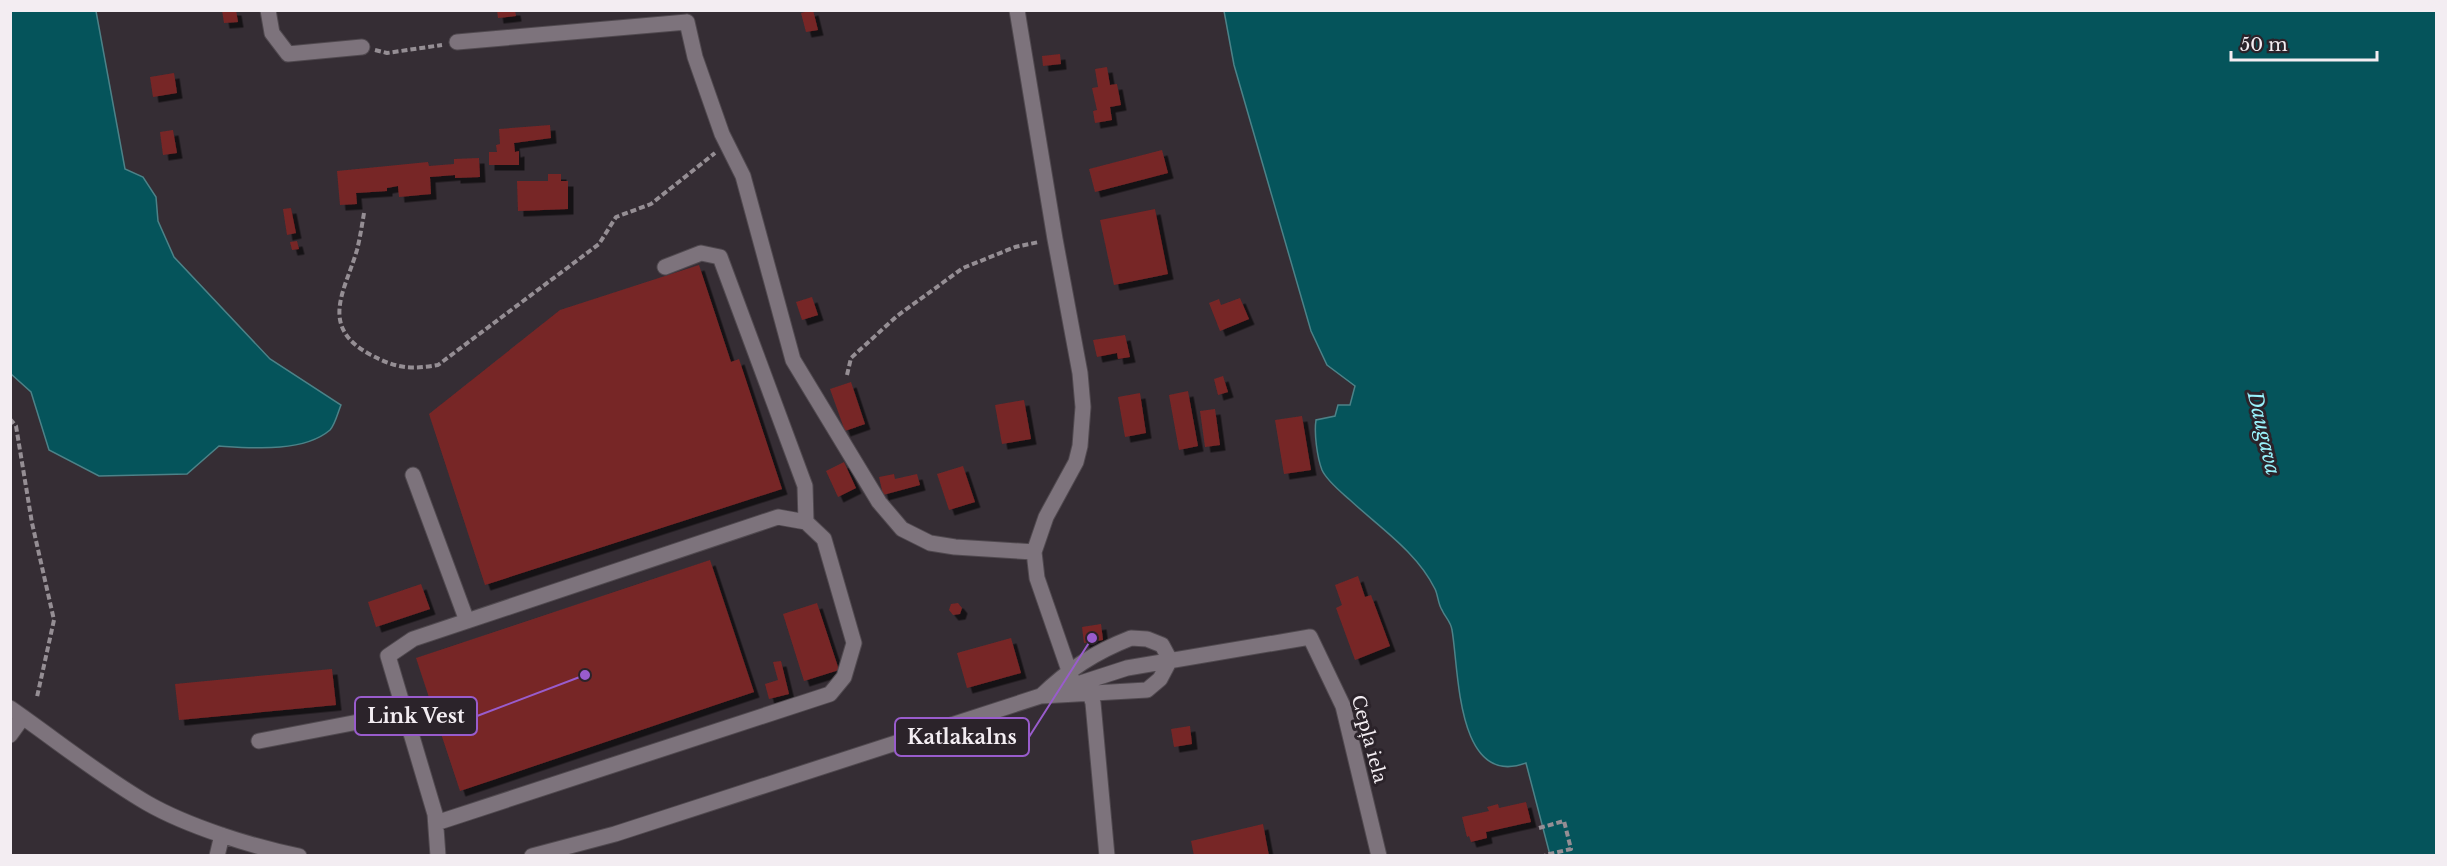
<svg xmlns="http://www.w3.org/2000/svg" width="2447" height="866" viewBox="0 0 2447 866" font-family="'Libre Baskerville',serif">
  <defs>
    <filter id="shadow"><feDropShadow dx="5.5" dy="5.5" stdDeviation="0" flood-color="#0009"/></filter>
  </defs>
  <rect width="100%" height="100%" fill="#352d34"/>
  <!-- water -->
  <path fill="#05545b" stroke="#4c8288" stroke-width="1.5" d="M10 11H96L125 169 143 177 156 197 158 221 174 257 270 359 341 405C338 412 335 425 330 430 303 453 251 448 219 446L187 474 99 476 49 450 31 392 11 374Z
    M1224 11H2436V855H1550L1526 763C1456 789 1459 669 1452 630 1451 622 1445 617 1442 610 1438 604 1438 595 1435 589 1417 552 1379 527 1350 500 1341 492 1327 481 1322 470 1317 457 1314 433 1316 420L1335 416 1338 405H1350L1355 386 1327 365 1311 331 1234 65Z"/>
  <!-- building -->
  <path fill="#772626" filter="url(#shadow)" d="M222 10H236L238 22 224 23Z
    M497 10H515L516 16 498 18Z
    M813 10 818 30 806 32 801 13Z
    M1060 54 1061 64 1043 66 1042 56Z
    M1107 67 1110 85 1117 84 1121 105 1110 107 1112 120 1095 123 1093 111 1097 110 1092 88 1098 87 1095 69Z
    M174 73 177 93 153 97 150 77Z
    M550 125 551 138 514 143 515 152 519 151V165H489V152H497L496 145 500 144 499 129Z
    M173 130 177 153 163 155 160 132Z
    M1162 150 1168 173 1095 192 1089 169Z
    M479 158 480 177 455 178V175L430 177 431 194 399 197 398 186 387 188V191L356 193 357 204 340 205 337 171 428 162 429 166 454 164V159Z
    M548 174H561V181H568V209L518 211 517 181H548Z
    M291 208 296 233 287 235 283 209Z
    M1155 209 1168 274 1114 285 1100 220Z
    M297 241 299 249 292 250 290 242Z
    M699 265 731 362 739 359 782 489 485 585 429 414 560 310Z
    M812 297 818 315 802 320 796 302Z
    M1240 298 1249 319 1220 331 1209 303 1219 299 1221 305Z
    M1125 335 1130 357 1118 359 1117 353 1097 357 1093 340Z
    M1223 376 1228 392 1218 395 1214 379Z
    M851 382 865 424 845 431 830 389Z
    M1188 391 1198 446 1179 450 1169 395Z
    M1140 393 1146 433 1125 437 1118 397Z
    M1024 400 1031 439 1002 444 995 405Z
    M1215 409 1220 445 1205 447 1200 411Z
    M1302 416 1311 470 1284 474 1275 420Z
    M844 462 856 488 838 497 826 471Z
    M963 466 975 502 949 510 937 474Z
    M894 474 895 479 917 474 920 485 883 495 879 477Z
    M710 560 754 692 460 791 416 658Z
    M1358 576 1365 597 1371 595 1390 646 1355 660 1336 608 1342 605 1335 585Z
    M421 584 430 609 376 627 368 602Z
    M817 603 839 670 804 681 783 614Z
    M958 603 962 608 960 614 953 615 949 610 951 604Z
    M1101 624 1103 640 1084 643 1082 627Z
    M1011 638 1021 673 967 688 957 653Z
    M781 661 789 694 769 699 765 684 778 680 773 662Z
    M332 669 336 705 179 720 175 684Z
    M1190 726 1192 744 1174 747 1171 729Z
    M1526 802 1531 822 1486 832 1487 838 1471 842 1469 836 1467 837 1462 817 1489 811 1487 807 1498 804 1499 808Z
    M1263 824 1269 856H1194L1191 841Z"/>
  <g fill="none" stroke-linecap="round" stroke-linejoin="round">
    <!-- minor casing -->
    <g stroke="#50494f" stroke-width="17">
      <path id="minor" d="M268 10 272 33 288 54 362 47
        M1017 10 1055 239 1080 373 1083 407 1080 446 1076 462 1046 517 1034 552 1037 578 1074 685
        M687 22 695 57 722 134 743 176 793 360 879 502 902 529 930 543 955 547 1034 552
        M457 42 687 22
        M665 267 701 253 720 257 805 486 806 522
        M413 475 467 621
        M1131 638 1147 639 1162 645 1170 660 1160 679 1147 690 1041 696C1068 670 1095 652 1131 638Z
        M1088 687 1093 703 1107 856
        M10 708C56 740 99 775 147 803 187 826 253 847 299 856
        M10 735 23 717
        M259 741 405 713
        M436 823 830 694 844 677 854 643 824 539 806 522 778 517 413 639 388 656 435 814 438 856
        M217 856 222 835
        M532 856 615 834 1127 668 1310 637 1343 706 1379 856"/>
    </g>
    <!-- path -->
    <path stroke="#958e94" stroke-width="4" stroke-dasharray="6 3" stroke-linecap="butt" d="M375 50 387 53 442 45
      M364 213C362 225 360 238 357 250 345 291 318 327 371 355 396 368 410 370 438 365L599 244 616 217 651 204 715 153
      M847 375 851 358 897 316 963 268 1015 247 1039 242
      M10 419 16 426 32 523 54 620 37 697
      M1539 828 1564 821 1571 849 1545 855"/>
    <!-- minor -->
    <use href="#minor" stroke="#7d737c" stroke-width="15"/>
  </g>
  <g text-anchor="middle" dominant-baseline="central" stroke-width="6" stroke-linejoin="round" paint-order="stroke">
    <!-- street labels -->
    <g font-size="18" fill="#f3edf2" stroke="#2b232a">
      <text transform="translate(1369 739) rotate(75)">Cepļa iela</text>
    </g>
    <!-- water labels -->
    <g font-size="20" font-style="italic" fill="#99f2fb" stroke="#2b232a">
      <text transform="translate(2264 433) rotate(77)">Daugava</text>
    </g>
  </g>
  <!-- callouts -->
  <path fill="none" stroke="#995ccc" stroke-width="2" d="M585 675L477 716M1092 638L1029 737"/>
  <g fill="#995ccc" stroke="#2b232a" stroke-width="2">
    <circle cx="585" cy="675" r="6"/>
    <circle cx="1092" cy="638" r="6"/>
  </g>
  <g fill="#2b232a" stroke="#995ccc" stroke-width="2">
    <rect x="355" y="697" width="122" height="38" rx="6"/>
    <rect x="895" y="718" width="134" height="38" rx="6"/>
  </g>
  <g font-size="20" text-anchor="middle" font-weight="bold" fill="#f3edf2">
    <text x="416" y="723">Link Vest</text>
    <text x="962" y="744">Katlakalns</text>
  </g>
  <!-- border -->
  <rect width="2447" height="866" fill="none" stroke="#f3edf2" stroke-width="24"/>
  <!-- scale -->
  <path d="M2231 51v9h146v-9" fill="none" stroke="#f3edf2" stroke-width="3"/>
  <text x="2240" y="51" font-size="18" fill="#f3edf2" stroke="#2b232a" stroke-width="4.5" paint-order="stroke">50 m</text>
</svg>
